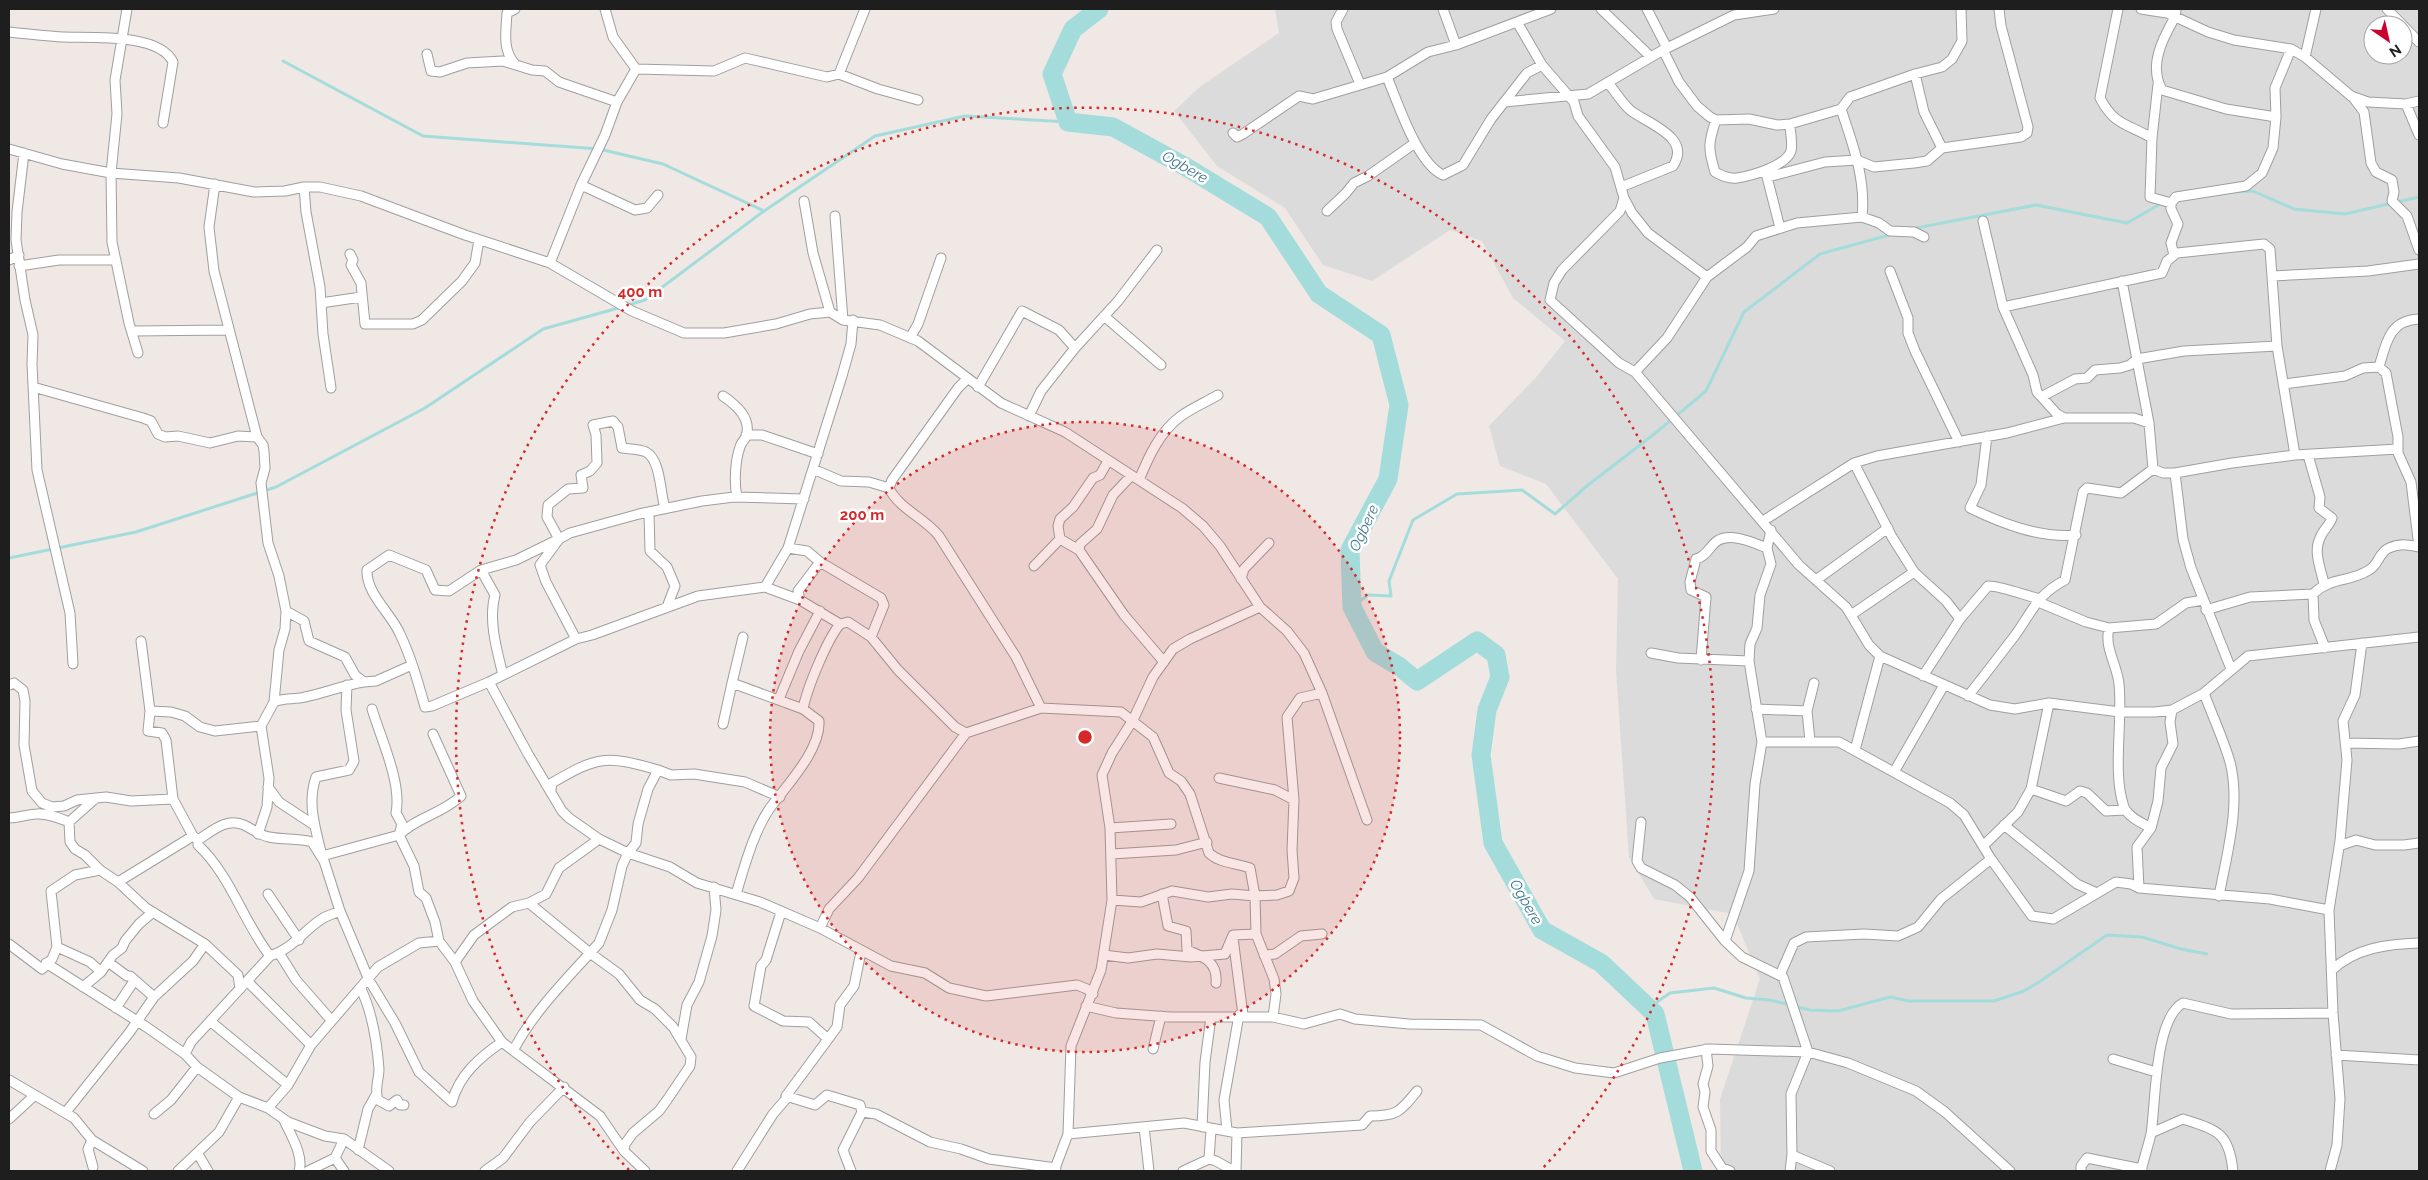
<svg xmlns="http://www.w3.org/2000/svg" width="2428" height="1180" viewBox="0 0 2428 1180" font-family="Raleway,sans-serif">
  <rect width="100%" height="100%" fill="#efe8e4"/>
  <!-- residential -->
  <path fill="#dcdbdb" fill-rule="evenodd" d="M1275 9H2419V1171H1721L1720 1099 1760 979 1733 914 1654 899 1629 857 1616 671 1618 579 1546 484 1500 466 1489 426 1538 375 1565 341 1513 298 1482 241 1450 230 1372 281 1323 265 1285 208 1217 166 1174 111 1201 86 1279 33ZM2373 25H2403V55H2373Z"/>
  <g fill="none" stroke-linecap="round" stroke-linejoin="round">
    <!-- stream -->
    <path stroke="#a4dcdc" stroke-width="3" d="M283 61 423 136 599 149 663 164 764 211
      M2233 192 2253 191 2294 209 2345 214 2419 197
      M1911 229 2036 205 2127 223 2162 203
      M628 305 645 300 764 211 875 136 965 116 1068 122
      M9 558 136 532 276 487 425 408 543 329 622 307
      M1352 607 1368 595 1391 596 1389 581 1413 520 1457 494 1522 490 1555 514 1588 485 1653 435 1706 391 1744 312 1820 254 1893 234
      M1655 1014 1654 1004 1670 993 1714 988 1746 998 1770 1000 1810 1010 1838 1011 1890 997 1909 1001H1994L2024 991 2039 982 2107 935 2142 937 2181 949 2207 954"/>
    <!-- river -->
    <path stroke="#a4dcdc" stroke-width="19" d="M1099 9 1073 29 1052 74 1068 122 1113 127 1186 167 1268 217 1319 294 1381 335 1399 405 1388 479 1350 550 1352 607 1375 652 1400 667 1417 681 1477 641 1496 655 1500 677 1487 710 1481 755 1493 843 1542 930 1601 963 1655 1014 1693 1171"/>
    <!-- minor casing -->
    <g stroke="#9f9f9f" stroke-width="11">
      <path id="minor" d="M127 9 115 80 117 114 111 173 112 242 129 323 138 353
        M515 9 507 13C506 31 502 50 515 64
        M605 9 613 37 636 69
        M1343 9 1336 22 1337 29 1360 84
        M1443 9 1456 45
        M1601 9 1651 57
        M1647 9 1667 48
        M2118 9 2100 98C2115 126 2126 123 2152 138L2150 197 2171 203
        M2141 9 2167 13 2208 32 2234 40 2291 49 2305 57 2351 96 2368 102 2406 104 2419 101
        M2176 9C2176 19 2172 21 2168 30 2158 49 2151 70 2162 90L2226 109 2276 117
        M2387 9 2419 42
        M1517 22 1542 65 1574 102 1578 116 1615 167 1624 198 1632 213 1648 233 1707 277
        M9 32C27 34 45 36 63 37 91 38 159 33 173 62L163 123
        M1663 50 1679 82 1697 106 1710 117 1716 120 1749 119 1777 125 1790 124 1841 109 1850 97 1915 74 1942 67 1952 59 1962 41 1961 9
        M427 54 431 71 440 72 467 63 503 61 532 70 545 71 559 82 617 102
        M2305 57 2316 9
        M636 69 714 71 745 58 827 77 839 74 878 89 918 100
        M839 74 865 9
        M1915 74 1924 112 1942 148
        M1387 77C1398 103 1417 163 1443 175L1463 165 1491 119 1527 73 1542 65
        M1608 83C1615 91 1622 103 1630 110 1648 124 1692 137 1673 166L1621 187
        M2352 96 2364 112 2371 163 2376 172 2392 180 2394 192 2392 201 2407 216 2419 250
        M1504 102 1588 94 1663 50 1734 15 1774 9
        M2406 104 2419 135
        M1841 109C1853 145 1866 179 1862 217
        M1716 120C1708 143 1708 149 1715 172 1722 176 1729 179 1737 178 1751 176 1786 166 1791 151 1793 143 1790 132 1790 124
        M1233 133 1237 137 1243 134 1299 96 1313 99 1387 77 1428 52 1456 45 1551 9
        M2152 138 2158 84
        M9 149 62 164 111 173 179 178 254 192 285 191 304 187H320L361 196 465 235 550 263 632 311 684 333H724L776 324 810 314 830 312 843 320 880 325 918 341 1001 403 1065 432 1182 508 1203 526 1220 546 1260 607 1190 639 1173 649 1153 677 1133 720 1112 753 1102 775 1110 828 1112 900 1101 970 1071 1046 1068 1134 1054 1171
        M24 153 17 212 16 240 25 300 33 335 32 364 37 470 70 613 73 664
        M1766 173 1780 228
        M1768 177 1825 162 1857 160 1874 167 1914 163 1927 161 1942 148 2021 137 2027 133 2028 127 2001 26 1999 9
        M215 184 209 227 214 271 257 437 263 445 264 451 265 468 261 483 268 543 279 576 286 611 285 629 279 650 274 702 261 726 269 778 267 807 258 834
        M581 185 635 210 647 208 658 195
        M304 187 306 212 320 287 323 334 331 388
        M1624 198 1620 211 1562 270 1554 283 1550 300 1619 363 1635 372 1799 565 1846 607 1869 645 1880 656 1990 705 2015 709 2049 703 2120 712H2155L2172 710 2204 693 2248 656 2419 637
        M804 201 813 253 830 312
        M1327 211 1346 193 1354 183 1368 176 1415 143
        M835 216 843 320
        M1983 221 2003 307 2033 375 2037 392 2057 414 2064 418
        M350 254 353 260 351 265 361 283 365 324H413L422 320 462 281 475 263 479 240
        M2174 255 2171 243 2178 224 2171 209V203L2176 197 2246 186 2262 173 2273 148 2276 117 2275 88 2291 49
        M9 260 19 255
        M550 263 581 185 605 135 617 102 636 69
        M19 266 59 260H116
        M1890 271 1908 318V333L1915 351 1959 442
        M2272 276 2368 271 2419 264
        M2122 281 2149 423 2153 469
        M321 303 361 297
        M2003 307 2162 273 2167 261 2177 253 2264 244 2270 249 2277 346 2295 455
        M1104 316 1161 365
        M133 331 229 330
        M910 338 918 324 941 258
        M2379 367C2386 342 2390 320 2419 319
        M1635 372 1667 338 1707 277 1747 247 1756 236 1797 223 1862 217 1879 223 1890 231 1914 232 1924 237
        M967 379 958 388 892 480 889 488C899 509 925 518 939 536L1016 657 1041 708
        M2284 384 2345 376 2363 368 2379 367 2386 373 2398 437V453L2411 482 2419 547
        M33 387 143 418 151 421 158 434 165 437 178 436 210 443 238 436 257 437
        M978 387 1022 311 1059 330 1075 348
        M723 396C736 405 752 418 746 437 744 440 741 443 740 447 735 461 734 483 737 497
        M2043 396 2075 379 2087 378 2095 370 2120 368 2130 365 2137 359 2184 351 2277 346
        M1029 416 1041 391 1075 348 1118 301 1157 250
        M746 435H762L818 454
        M1987 436 1981 485 1970 508C2003 524 2039 538 2076 535
        M2308 455 2320 497 2319 508 2332 518C2329 526 2323 530 2320 538 2313 552 2321 569 2324 584
        M1854 463 1892 537 1914 572 1946 601 1960 619
        M813 469 841 481 869 482 889 488
        M2153 469 2163 473H2175L2232 463 2295 455 2398 449
        M2175 473 2183 539 2191 568 2231 669
        M1139 480C1148 458 1160 431 1181 416 1192 408 1206 402 1218 395
        M665 508C660 493 661 460 646 452 640 449 629 449 622 448L618 427 613 421 593 425 596 435 597 463 590 471 581 475 583 488 568 489 548 505 547 517 559 539 516 560 481 570 449 591 435 590 426 570 389 555 367 570C366 594 391 613 400 634 411 657 418 682 425 707L432 706 489 682 576 639 592 635 698 596 765 587 800 600 840 624 848 622 871 637 898 670 955 727 966 733
        M649 513 650 551 667 567 675 586 667 607
        M1763 521 1854 463 1877 456 2007 433 2064 418H2134L2149 423
        M1060 539 1079 550 1124 615 1164 662
        M788 548 807 551 820 562 881 598 884 605 871 637
        M1079 550 1080 544 1097 529 1113 495 1131 476
        M1034 566 1060 539 1058 526 1060 519 1073 507 1093 478 1100 475 1108 461
        M481 570 495 595C488 620 497 651 503 675
        M1241 579 1244 569 1269 543
        M1816 580 1888 528
        M765 587 788 548 842 376 851 344 853 320
        M2313 594 2314 620 2325 648
        M800 600 798 591 820 562
        M2036 601 2086 622 2109 628 2156 624 2186 603 2203 600
        M1260 607 1287 631 1304 653 1322 693 1367 820
        M2206 610 2250 597 2313 594C2332 576 2349 583 2369 570 2379 565 2378 553 2389 548 2400 543 2408 545 2419 547
        M286 611 304 621 309 641 345 657 355 675 364 682 376 681 412 665
        M1851 615 1914 572
        M2109 628C2104 648 2117 664 2119 684 2123 721 2112 773 2124 807 2128 817 2142 823 2151 828
        M576 639 546 582 540 565 559 539 570 533 639 514 702 501 734 497 804 499
        M141 641 150 711 148 731 162 733 166 740 173 799 193 836 198 840V845C231 876 243 921 270 956
        M1651 653 1678 658 1749 661
        M1701 660 1706 597 1691 590 1690 582 1696 559C1706 557 1709 547 1717 541 1731 532 1754 543 1767 548
        M1923 676 1960 619 1988 586C1998 585 2027 596 2040 599
        M489 682 528 754 562 811 569 818 599 839 628 853 670 867 697 883 760 902 820 928 891 966 925 973 949 988 986 996 1077 985 1087 989 1093 994
        M9 685 14 683 23 690 25 701 24 745 32 791 42 803 52 807 64 806 77 800 106 797 131 801 173 799
        M2204 693C2212 715 2223 738 2230 762 2241 805 2227 853 2219 896
        M1968 696C1984 676 2000 655 2016 634 2033 610 2037 595 2065 580L2083 492 2087 488 2121 493 2153 469
        M779 699 799 651 820 611
        M274 702C284 697 294 700 305 697 325 693 344 685 364 682
        M372 709C381 739 402 783 396 813L402 824 399 835 414 866 419 892 426 898 435 922 439 941 455 962 473 1001 502 1042 600 1116 624 1151 645 1171
        M803 709C807 688 827 640 840 624
        M1756 709 1807 711
        M150 711 171 712 185 716 200 727 215 731 261 726
        M723 724 732 683
        M1810 741 1807 711 1814 683
        M1762 742H1839L1950 803 1964 815 1991 859 2032 916 2053 919 2116 882 2131 884 2139 888 2270 899 2329 910
        M2346 743 2399 744 2419 741
        M1855 750 1880 656
        M1894 772 1944 685
        M1219 778 1275 790 1294 800
        M268 787 279 802 314 825
        M2031 789 2066 801 2080 791 2087 793 2106 811 2125 810
        M551 790 552 783C598 756 606 755 658 770
        M9 818C19 818 28 814 37 814 48 813 59 818 69 822L96 798
        M69 822 70 842 75 849 85 855 100 870 118 882 146 908 205 944 238 975 240 989
        M1641 822 1637 861 1641 868 1675 885 1690 897 1725 941 1742 957 1783 977 1808 1052 1791 1094 1792 1155 1790 1171
        M2004 825 2077 884 2095 892
        M1110 828 1171 824
        M198 840C212 831 227 817 244 825 253 829 259 835 269 837 284 840 298 838 312 842L324 861 340 911 369 980 395 1023 419 1072 452 1102C459 1075 480 1057 502 1042
        M1983 846 2018 812 2031 789 2049 703
        M2339 846 2356 840 2375 845H2404L2419 843
        M321 852C315 826 307 803 316 777L349 770 354 761 346 710 347 685
        M1112 854 1176 850 1207 842
        M322 856 399 835C417 817 442 814 461 796L433 734
        M118 882 193 836
        M2139 888 2137 847 2151 828 2158 801 2161 768 2173 744 2170 722 2172 710
        M268 894 299 940
        M736 894C745 865 753 833 770 808 786 786 821 750 819 721L803 709 732 683 743 637
        M1162 894 1168 926 1186 931 1187 950C1204 957 1218 962 1216 983
        M1112 900 1141 902 1172 891 1208 897 1232 894 1255 896 1277 895 1289 891 1294 878 1292 850 1294 800 1287 717 1300 698 1322 693
        M529 903 590 953 599 943 612 910 622 866 628 853 636 843 638 824 648 789 658 770 671 775 694 774 745 782 780 797
        M781 912 766 960 761 966 754 1006 783 1021 809 1022 828 1039
        M820 928 829 909 858 878 966 733 1041 708 1121 712 1153 737 1169 773 1181 781 1190 794 1209 853C1219 863 1237 863 1250 868L1255 896 1256 934 1274 979 1276 994 1273 1017
        M1233 938 1243 1015
        M1725 941 1749 871 1755 784 1762 742 1749 661 1750 644 1757 628 1760 595 1771 564 1767 548 1771 530
        M9 944 42 969 52 959 57 947 51 891 75 875 100 870
        M57 947 90 962 101 972
        M279 953 296 980 331 1020
        M1104 955 1128 958 1157 954 1191 957 1225 954 1233 935 1256 934
        M1264 955 1275 954 1301 936 1322 934
        M108 962 127 976H130L154 997
        M455 962 474 935 512 907 529 903 546 894 559 868 599 839
        M46 963 145 1026 185 1054 197 1067 239 1097 268 1108 288 1122 325 1136 344 1139 389 1171
        M2332 970C2355 948 2388 944 2419 943
        M1780 975 1794 943 1806 937 1864 934 1898 936 1918 927 1941 899 1991 859
        M248 982 311 1045
        M83 987 101 972 113 955 122 948 125 941 139 924 153 912
        M361 989C372 1012 377 1043 379 1069 379 1080 374 1089 378 1100L389 1106 397 1100 400 1105H404
        M1086 1006 1116 1013 1170 1017H1273L1304 1024 1340 1014 1355 1019 1409 1024 1481 1025 1537 1056 1575 1068 1614 1073 1660 1058 1709 1049 1808 1052 1848 1063 1916 1091 1945 1112 2010 1171
        M116 1008 134 981
        M210 1021 288 1085
        M681 1039 687 1005 699 982 712 936 716 910 714 887
        M514 1049C534 1012 562 984 590 953L619 974 640 1000 655 1009 673 1027 691 1057 690 1066 667 1100 659 1111 633 1133 625 1144 624 1151
        M1153 1049 1161 1016
        M1706 1049 1708 1066 1703 1084 1705 1092 1703 1107 1711 1130V1151L1722 1168 1730 1171
        M185 1054 191 1042 270 956C295 948 305 928 325 917 330 915 335 913 340 911
        M2336 1055 2419 1060
        M2113 1059 2156 1072
        M9 1080 74 1118 92 1140 143 1171
        M786 1096 815 1105 827 1095 860 1105 862 1112 876 1114 930 1142 961 1149 989 1159 1056 1168
        M268 1108 288 1085 311 1045 378 967 419 943 439 941
        M66 1112 129 1033 154 997 193 961 205 944
        M154 1114 171 1100 197 1067
        M9 1119 35 1095
        M284 1120C290 1134 304 1155 299 1171
        M1144 1127 1149 1171
        M1202 1127 1205 1062 1211 1017
        M1227 1130 1224 1100 1239 1015
        M2151 1133 2183 1119C2217 1130 2229 1132 2233 1171
        M1068 1134 1184 1123 1237 1133 1362 1125 1370 1116C1397 1116 1400 1112 1417 1091
        M92 1140 88 1149 93 1167
        M358 1150 368 1109 376 1095
        M198 1154 208 1171
        M1792 1155 1830 1171
        M335 1158 344 1171
        M1209 1159 1211 1130
        M178 1171 219 1132 239 1097
        M308 1171 335 1158 344 1139
        M485 1171 503 1158 530 1122 564 1087
        M737 1171 773 1114 786 1099V1096L837 1027 840 1005 854 986 861 952
        M851 1171 843 1150 862 1112
        M1183 1171 1209 1159 1216 1161 1234 1171
        M1236 1171 1237 1133
        M2081 1171V1166L2087 1158 2142 1169
        M2141 1171C2144 1159 2148 1146 2151 1134 2156 1103 2154 1019 2183 1003L2231 1014 2333 1013
        M2330 1171 2337 1145 2340 1099 2333 1013 2329 910 2340 841 2347 760 2343 721 2355 695 2362 643"/>
    </g>
    <!-- minor -->
    <use href="#minor" stroke="#fff" stroke-width="9"/>
  </g>
  <!-- distance rings -->
  <circle cx="1085" cy="737" r="315" fill="#d62828" fill-opacity=".12"/>
  <g fill="none" stroke="#d62828" stroke-width="2.5" stroke-dasharray="2.5 5">
    <circle cx="1085" cy="737" r="315"/>
    <path d="M629 1170A629 629 0 1 1 1541 1170"/>
  </g>
  <g text-anchor="middle" dominant-baseline="central" stroke-width="5" stroke-linejoin="round" paint-order="stroke">
    <!-- water labels -->
    <g font-size="15" font-style="italic" fill="#3f788d" stroke="#fff">
      <text transform="translate(1185 167) rotate(30)">Ogbere</text>
      <text transform="translate(1364 528) rotate(-65)">Ogbere</text>
      <text transform="translate(1526 902) rotate(60)">Ogbere</text>
    </g>
  </g>
  <circle cx="1085" cy="737" r="8" fill="#d62828" stroke="#fff" stroke-width="2.5"/>
  <g font-size="15" text-anchor="middle" font-weight="bold" fill="#d62828" stroke="#fff" stroke-width="5" stroke-linejoin="round" paint-order="stroke">
    <text x="640" y="297">400 m</text>
    <text x="862" y="520">200 m</text>
  </g>
  <!-- border -->
  <rect width="2428" height="1180" fill="none" stroke="#1e1e1e" stroke-width="20"/>
  <!-- north arrow -->
  <g transform="translate(2388 40) rotate(146)"><circle r="24" fill="#ffffff" stroke="#a5a5a5"/>
  <path d="M0-4L9 19L0 12L-9 19Z" fill="#c90230"/>
  <text y="-8" font-size="14" font-weight="bold" text-anchor="middle" fill="#1e1e1e">N</text>
  </g>
</svg>
